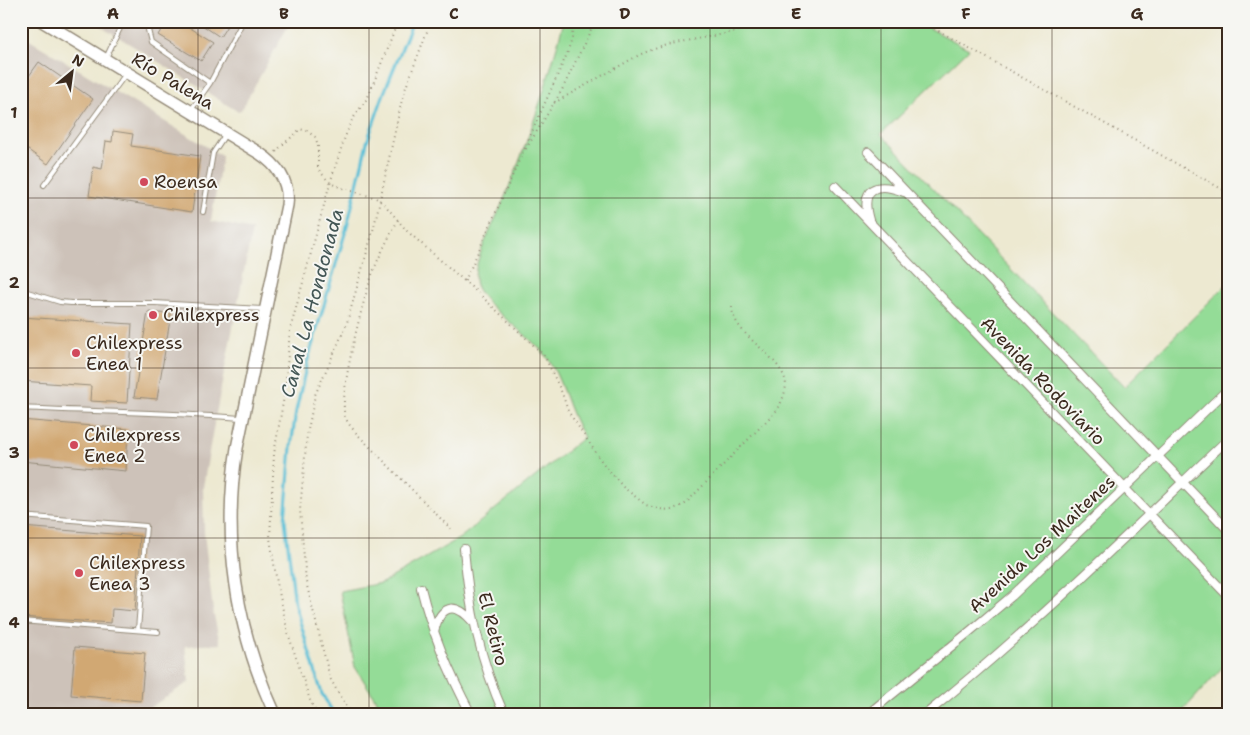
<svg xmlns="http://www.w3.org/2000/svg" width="1250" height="735" viewBox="0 0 1250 735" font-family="'Shantell Sans',sans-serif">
  <rect width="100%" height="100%" fill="#f6f6f2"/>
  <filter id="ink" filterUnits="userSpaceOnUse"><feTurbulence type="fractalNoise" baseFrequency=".02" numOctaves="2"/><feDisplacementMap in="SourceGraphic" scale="10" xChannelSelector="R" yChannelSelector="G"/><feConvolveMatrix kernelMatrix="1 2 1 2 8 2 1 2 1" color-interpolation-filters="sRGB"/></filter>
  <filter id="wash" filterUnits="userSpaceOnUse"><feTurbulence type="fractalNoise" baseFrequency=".0096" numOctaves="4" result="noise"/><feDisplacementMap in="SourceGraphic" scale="20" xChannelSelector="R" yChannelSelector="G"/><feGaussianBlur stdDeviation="1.12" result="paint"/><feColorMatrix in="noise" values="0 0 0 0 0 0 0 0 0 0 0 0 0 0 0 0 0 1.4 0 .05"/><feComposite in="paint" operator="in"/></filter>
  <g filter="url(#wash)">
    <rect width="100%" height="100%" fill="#ede9d1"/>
    <!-- industrial -->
    <path fill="#cdc2b9" d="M93 21H291L241 110 237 111Z
      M21 35 222 156 211 221 252 230 213 429 203 487 204 533 213 611 220 644 185 646 189 682 140 714H21Z"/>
    <!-- green -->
    <path fill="#94dc97" stroke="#68835a" d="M564 21H916L969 49 881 134 1124 387 1229 282V660L1180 714H385L355 667 340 591 382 583 460 538 584 437C567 412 563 378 545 355 529 334 484 307 476 285 471 270 486 239 493 224 523 159 545 91 564 21Z"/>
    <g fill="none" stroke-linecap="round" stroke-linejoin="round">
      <!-- stream -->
      <path stroke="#59bfd7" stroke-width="3" d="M334 714 322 694 295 605 285 520 291 447 296 411 307 363 348 223 367 142 384 93 413 21"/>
    </g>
    <g id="blocks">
      <!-- building -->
      <path fill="#d1a873" d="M167 21H179L213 42 201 61 158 35Z
        M196 21H230L220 37Z
        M39 62 93 99 48 164 21 145V87Z
        M113 131 133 134 131 146 200 156 192 212 89 196 93 167 102 169 106 141 112 142Z
        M148 312 171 314 157 399 134 397Z
        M21 317 132 324 127 403 90 401 91 386 21 381Z
        M21 420 128 429 126 471 21 461Z
        M21 527 140 536 135 611 112 609 111 623 21 617Z
        M75 647 145 653 141 701 71 695Z"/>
    </g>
  </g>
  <g filter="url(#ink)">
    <use href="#blocks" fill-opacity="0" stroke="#948a78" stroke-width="1"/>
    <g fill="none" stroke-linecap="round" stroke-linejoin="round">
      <!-- lane casing -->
      <g stroke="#948a78" stroke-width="6">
        <path id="lane" d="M154 21 148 30 151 42 210 83
          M106 58 122 24 118 21
          M191 110 210 83 243 21
          M44 185 125 75
          M203 212 213 153 225 135
          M21 290 60 302 71 303H155L263 309
          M21 408C94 412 167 412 240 418
          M21 516 146 526 138 630
          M21 621 158 632"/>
      </g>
      <!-- street casing -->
      <g stroke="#948a78" stroke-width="10">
        <path id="street" d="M868 152 1229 531
          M835 186 1229 597
          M869 220C860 188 875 181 904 192
          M464 549C469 608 480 660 504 714
          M421 588C432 633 449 673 471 714
          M434 632C440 605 455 601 473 622
          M868 714 969 632 1012 596 1229 388
          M926 714C1033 628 1129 533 1229 438"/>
      </g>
      <!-- secondary casing -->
      <g stroke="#948a78" stroke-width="14">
        <path id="secondary" d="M42 21 259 153C277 165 290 182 287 205L237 448C222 539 236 630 275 714"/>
      </g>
      <!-- path -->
      <path stroke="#948a78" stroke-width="2" stroke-dasharray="1 4" stroke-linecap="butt" d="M921 21 1229 193
        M554 103 639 55C681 36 724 40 766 21
        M526 149 562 90 595 21
        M276 152C283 143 292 138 300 129L307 131 315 137 318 145V169L330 183 342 188 376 198 385 205 407 231 477 292 544 355 562 393 568 411 602 462 623 487 646 505 658 509 671 510 685 504 778 409C782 400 788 389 785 379 776 352 733 335 732 307
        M398 220C389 237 380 254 373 272 364 296 338 395 345 416 347 423 353 429 358 435L451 529
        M465 281 567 54 572 39 573 21
        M317 714 311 703 288 633 277 583 270 538 274 454 285 391 290 330 330 183 345 137 352 120 368 97 398 21
        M352 714 342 700 330 678 306 582 300 510 307 435 315 395 346 326 374 227 403 95 431 21"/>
      <!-- lane -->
      <use href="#lane" stroke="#fff" stroke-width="4"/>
      <!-- street -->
      <use href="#street" stroke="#fff" stroke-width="8"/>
      <!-- secondary -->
      <use href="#secondary" stroke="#fff" stroke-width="11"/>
    </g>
  </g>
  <!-- grid -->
  <path fill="none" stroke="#3b2a1e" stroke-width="1" stroke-opacity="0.55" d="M198 21V714M369 21V714M540 21V714M710 21V714M881 21V714M1052 21V714M21 198H1229M21 368H1229M21 538H1229"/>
  <!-- markers -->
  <g fill="#d1495b" stroke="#f6f6f2" stroke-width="2">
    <circle cx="144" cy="182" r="5"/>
    <circle cx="153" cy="315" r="5"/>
    <circle cx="76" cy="353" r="5"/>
    <circle cx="74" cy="445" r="5"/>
    <circle cx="79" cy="573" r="5"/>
  </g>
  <g text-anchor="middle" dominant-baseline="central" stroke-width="4" stroke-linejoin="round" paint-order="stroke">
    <!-- street labels -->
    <g font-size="18" fill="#3b2a1e" stroke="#f6f6f2">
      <text transform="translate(173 81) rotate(31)">Río Palena</text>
      <text transform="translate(1043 381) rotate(46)">Avenida Rodoviario</text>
      <text transform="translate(1042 544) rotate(-43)">Avenida Los Maitenes</text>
      <text transform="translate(493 629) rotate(76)">El Retiro</text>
    </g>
    <!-- poi labels -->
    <g font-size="18" fill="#3b2a1e" stroke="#f6f6f2" text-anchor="start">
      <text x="154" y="182">Roensa</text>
      <text x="163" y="315">Chilexpress</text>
      <text x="86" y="343">Chilexpress<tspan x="86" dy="21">Enea 1</tspan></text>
      <text x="84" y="435">Chilexpress<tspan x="84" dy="21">Enea 2</tspan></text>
      <text x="89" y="563">Chilexpress<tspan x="89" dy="21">Enea 3</tspan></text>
    </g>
    <!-- water labels -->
    <g font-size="19" font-style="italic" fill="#445756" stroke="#f6f6f2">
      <text transform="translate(312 303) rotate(-75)">Canal La Hondonada</text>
    </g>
  </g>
  <!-- margin -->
  <rect width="1250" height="735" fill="none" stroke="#f6f6f2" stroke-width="55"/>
  <!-- north arrow -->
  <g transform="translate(72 72) rotate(29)" stroke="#f6f6f2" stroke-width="4" paint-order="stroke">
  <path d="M0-4L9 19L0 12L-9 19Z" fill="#3b2a1e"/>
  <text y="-8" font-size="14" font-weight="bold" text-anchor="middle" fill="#3b2a1e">N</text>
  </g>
  <rect x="28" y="28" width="1194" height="680" fill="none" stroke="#3b2a1e" stroke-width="2"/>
  <g font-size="16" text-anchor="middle" font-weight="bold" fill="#3b2a1e">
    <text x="113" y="19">A</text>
    <text x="284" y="19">B</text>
    <text x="454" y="19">C</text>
    <text x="625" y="19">D</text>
    <text x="796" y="19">E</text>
    <text x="966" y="19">F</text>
    <text x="1137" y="19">G</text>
    <text x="14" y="118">1</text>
    <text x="14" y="288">2</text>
    <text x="14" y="458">3</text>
    <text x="14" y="628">4</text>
  </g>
</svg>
